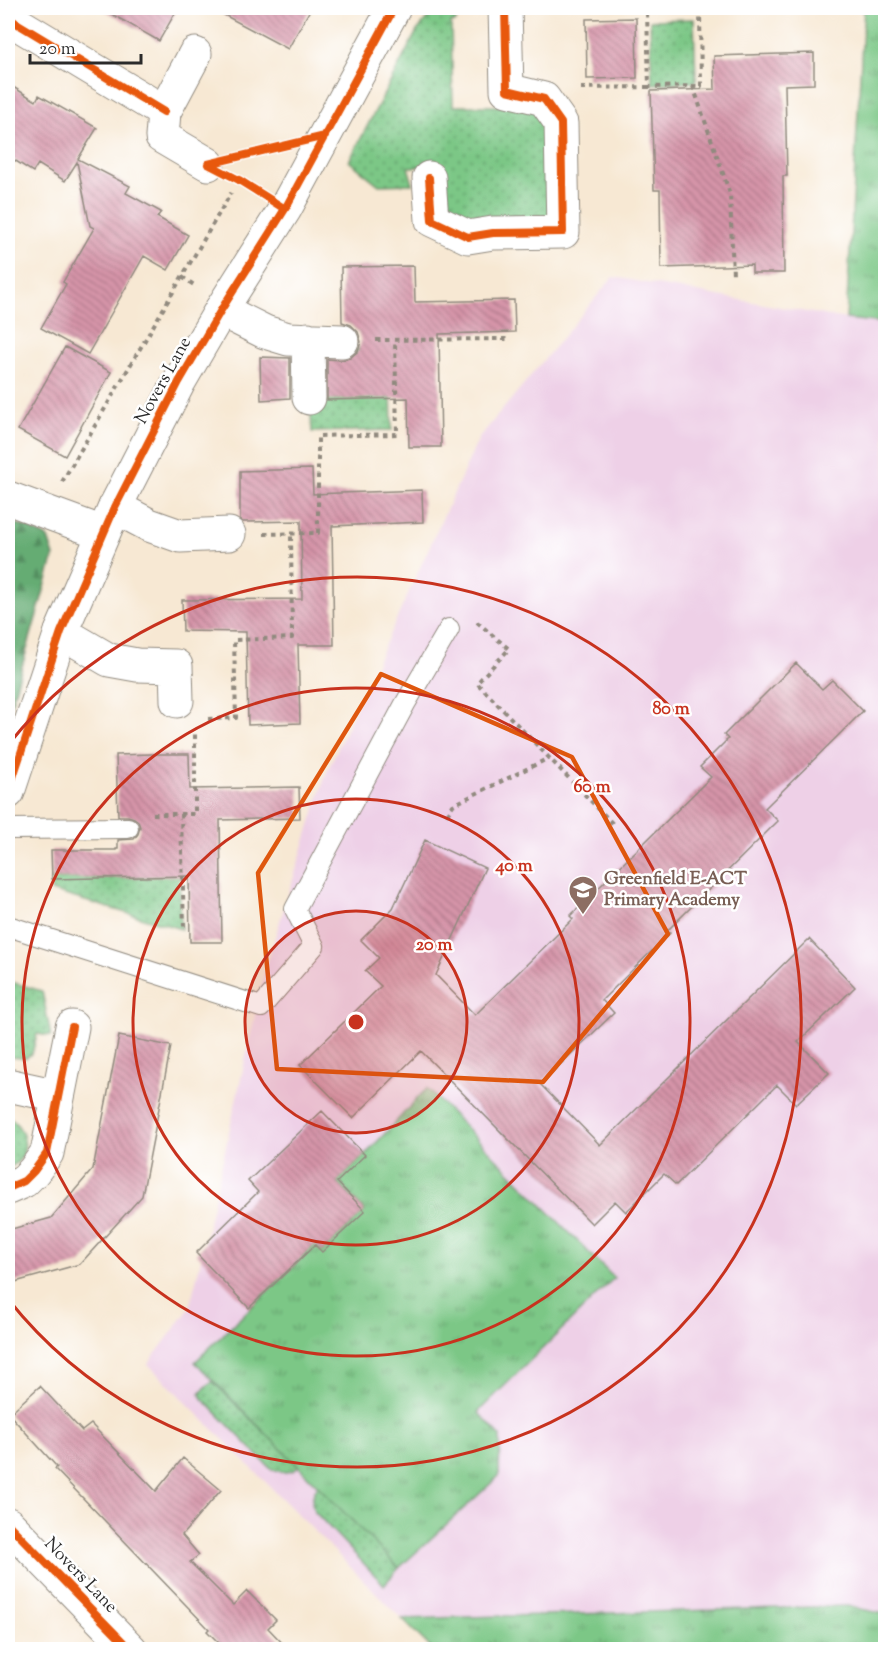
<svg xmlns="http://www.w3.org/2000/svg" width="893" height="1657" viewBox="0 0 893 1657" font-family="'Sorts Mill Goudy',serif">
  <defs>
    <pattern id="grass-dots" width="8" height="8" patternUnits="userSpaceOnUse" patternTransform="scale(1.5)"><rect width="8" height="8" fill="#7cc786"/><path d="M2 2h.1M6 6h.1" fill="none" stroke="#66a26e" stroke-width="1.8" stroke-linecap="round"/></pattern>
    <pattern id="forest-firs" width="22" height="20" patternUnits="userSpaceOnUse" patternTransform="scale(1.5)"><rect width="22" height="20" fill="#65ac73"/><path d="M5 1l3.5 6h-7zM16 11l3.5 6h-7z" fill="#538c5f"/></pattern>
    <pattern id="park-tufts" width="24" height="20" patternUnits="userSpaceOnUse" patternTransform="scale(1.5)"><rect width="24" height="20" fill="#7cc786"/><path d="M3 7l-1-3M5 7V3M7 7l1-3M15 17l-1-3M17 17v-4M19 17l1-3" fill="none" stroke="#66a26e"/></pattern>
    <pattern id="building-back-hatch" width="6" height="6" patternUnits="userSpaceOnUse" patternTransform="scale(1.5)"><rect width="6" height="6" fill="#d694a9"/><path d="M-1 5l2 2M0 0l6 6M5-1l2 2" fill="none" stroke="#ae798a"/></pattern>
  </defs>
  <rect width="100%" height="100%" fill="#fff"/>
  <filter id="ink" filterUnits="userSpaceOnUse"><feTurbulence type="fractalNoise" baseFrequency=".0167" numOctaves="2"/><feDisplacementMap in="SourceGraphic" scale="12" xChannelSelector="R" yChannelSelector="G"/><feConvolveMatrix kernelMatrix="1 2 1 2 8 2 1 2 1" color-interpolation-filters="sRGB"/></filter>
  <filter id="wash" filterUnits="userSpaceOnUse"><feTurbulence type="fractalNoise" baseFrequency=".008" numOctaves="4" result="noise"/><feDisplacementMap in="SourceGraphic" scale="24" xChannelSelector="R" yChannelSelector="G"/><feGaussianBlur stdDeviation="1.35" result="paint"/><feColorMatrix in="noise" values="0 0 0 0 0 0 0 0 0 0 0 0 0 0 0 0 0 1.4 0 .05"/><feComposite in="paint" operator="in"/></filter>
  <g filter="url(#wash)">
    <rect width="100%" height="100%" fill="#f7e8d3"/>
    <!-- built -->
    <path fill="#eed0e7" d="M613 277 846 319 885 323V1614L847 1606 402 1619 148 1364 190 1308 266 966 326 774 479 438Z"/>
    <!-- grass -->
    <path fill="url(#grass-dots)" stroke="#547958" stroke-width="1.5" d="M445 9 458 12 456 22 451 23 453 106H535L546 116 551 215 541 223 474 224 455 213 449 202 445 183V167H408L413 184 379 185 349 161 417 31 434 11Z
      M694 19 696 82 652 84 650 20Z
      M362 346H390L392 430 312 432 310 400 354 399V351Z
      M149 821 178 831 181 929 51 891 52 879 146 877Z
      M8 981 42 991 51 1036 37 1034 32 1054 25 1058 8 1057Z
      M8 1116C27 1130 33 1157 8 1168Z
      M212 1381 299 1466C291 1475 281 1472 271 1469L201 1397 200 1393Z
      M318 1485 399 1568 384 1585 314 1511C310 1501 313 1494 318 1485Z"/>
    <!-- forest -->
    <path fill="url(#forest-firs)" stroke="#486c4f" stroke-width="1.5" d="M8 521 27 527 48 538 54 556 8 715Z"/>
    <!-- park -->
    <path fill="url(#park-tufts)" stroke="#547958" stroke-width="1.5" d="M864 8H885V323L846 319Z
      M427 1088 614 1278 478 1412 500 1436 499 1476 399 1568 195 1362 315 1245 322 1252 365 1211 337 1182 365 1155Z
      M847 1606 885 1614V1649H432L402 1619Z"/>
    <g id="blocks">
      <!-- building -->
      <path fill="url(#building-back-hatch)" d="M101 8H178L159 41Z
        M211 8H311L288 49Z
        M636 18 637 78 587 79 586 19Z
        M814 53V84L785 85 787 176H783L784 273H752V265L661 268 660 190H654L651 91 715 89 714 56Z
        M8 84 36 101 39 95 97 128 78 159 130 186 126 193 161 212 157 217 188 235 168 270 144 256 88 354 41 328 66 284 63 282 94 228 90 226 77 162 65 181 38 164 33 172 8 156Z
        M414 266 415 302 514 300 515 332 439 334 441 447H409L408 398 327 400V359L341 360 350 358 358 351 361 342 358 332 351 325 342 322 341 267Z
        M65 347 111 372 65 456 18 430Z
        M260 357 290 358V398L261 400Z
        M312 469 313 494 422 490 423 522 332 526 334 645H298L300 723 248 725 246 632 183 631 182 600 302 599 301 521 243 522 240 520V471Z
        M796 663 822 689 832 680 863 711 765 808 778 821 667 931 670 933 602 1000 614 1013 540 1084 600 1145 809 939 855 987 798 1042 829 1073 796 1104 777 1085 676 1185 664 1174 626 1212 615 1201 592 1224 421 1051 353 1118 300 1065 381 986 365 971 379 958 361 940 393 908 425 840 485 868 436 975 475 1015 573 919 570 916 711 777 700 767 728 739 724 735Z
        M153 754H189L190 789 299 787 300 818 220 820 222 942H190L189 876 52 879 51 850H116V849H118V840L134 839 138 834 140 827 138 821 134 818 128 816H118L116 755Z
        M119 1036 171 1046 142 1196 80 1264 8 1284V1230L51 1218 93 1169Z
        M322 1111 365 1155 337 1182 365 1211 322 1252 315 1245 249 1308 196 1253 258 1192 248 1181Z
        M40 1386 82 1431 91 1424 156 1491 183 1458 221 1490 182 1535 199 1555 190 1562 233 1605 247 1591 276 1620 268 1628 289 1650H226L207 1631 209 1629 55 1469 57 1467 9 1414Z"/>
    </g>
  </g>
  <g filter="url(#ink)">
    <use href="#blocks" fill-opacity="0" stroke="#918a7f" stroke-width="1.5"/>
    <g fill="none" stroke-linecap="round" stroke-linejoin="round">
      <!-- service casing -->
      <g stroke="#918a7f" stroke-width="22">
        <path id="service" d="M8 829 128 828
          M8 926 261 1007 314 946 295 909 405 704 449 629"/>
      </g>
      <!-- minor casing -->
      <g stroke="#918a7f" stroke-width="35">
        <path id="minor" d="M8 18 164 112
          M195 54 164 112 162 137 208 164
          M429 178 432 220 468 237 493 233 563 232 561 123 544 99 507 90 505 8
          M221 310 265 332 288 339 342 341
          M308 339 309 398
          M8 498 103 533
          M115 507 149 525 180 536 229 534
          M61 632 109 660 137 665 176 666 177 701
          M8 1085 58 1096
          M8 1188 24 1181 34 1171 47 1153 72 1027
          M8 1524 131 1650"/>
      </g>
      <!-- tertiary casing -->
      <g stroke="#918a7f" stroke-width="35">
        <path id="tertiary" d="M8 792 61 632 115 507 179 382 221 310 285 209 394 8"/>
      </g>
      <!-- path -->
      <path stroke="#918a7f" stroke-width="4" stroke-dasharray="4.5 4.5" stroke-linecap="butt" d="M700 10 647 12 649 87 701 86 700 10 702 8
        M693 86 730 194 733 276
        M581 88 649 87
        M182 277 194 285
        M376 340 509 339
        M62 482 231 193
        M264 534 318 533V436L397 434 395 340
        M477 622 509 649 477 683 613 824
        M208 719 236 718 234 640 292 638 291 533
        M153 814H195V732
        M181 814 184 929
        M447 815 453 805 549 758"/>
      <!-- service -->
      <use href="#service" stroke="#fff" stroke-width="20"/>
      <!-- minor -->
      <use href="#minor" stroke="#fff" stroke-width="33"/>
      <!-- tertiary -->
      <use href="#tertiary" stroke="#fff" stroke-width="33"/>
      <!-- cycleway casing -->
      <g stroke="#fff" stroke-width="11">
        <path id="cycleway" d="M8 18 164 112
          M429 178 432 220 468 237 493 233 563 232 561 123 544 99 507 90 505 8
          M285 209 239 180 208 164 325 136
          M8 792 61 632 115 507 179 382 221 310 285 209 394 8
          M8 1188 24 1181 34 1171 47 1153 72 1027
          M8 1524 131 1650"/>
      </g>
      <!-- cycleway -->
      <use href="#cycleway" stroke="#e8590c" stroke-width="8"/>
    </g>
  </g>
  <!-- marked area -->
  <path fill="none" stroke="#df570e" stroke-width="4.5" stroke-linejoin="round" d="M381 674 572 757 668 934 543 1082 277 1069 258 873Z"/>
  <!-- distance rings -->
  <circle cx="356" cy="1022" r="111" fill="#c8321e" fill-opacity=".12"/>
  <g fill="none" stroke="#c8321e" stroke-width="3">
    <circle cx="356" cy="1022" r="111"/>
    <circle cx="356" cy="1022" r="223"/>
    <circle cx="356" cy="1022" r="334"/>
    <path d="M8 745A445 445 0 1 1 8 1299"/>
  </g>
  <!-- icons -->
  <defs>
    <g id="school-pin" transform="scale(1.5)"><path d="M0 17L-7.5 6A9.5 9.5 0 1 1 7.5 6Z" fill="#8d6e63" stroke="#fff"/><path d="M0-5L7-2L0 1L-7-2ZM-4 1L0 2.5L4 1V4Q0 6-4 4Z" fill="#fff"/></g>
  </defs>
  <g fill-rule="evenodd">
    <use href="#school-pin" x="583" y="890"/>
  </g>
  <g text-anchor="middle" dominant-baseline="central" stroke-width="5" stroke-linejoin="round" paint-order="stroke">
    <!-- street labels -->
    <g font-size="18" fill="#2b2b2b" stroke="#fff">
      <text transform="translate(164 381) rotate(-61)">Novers Lane</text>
      <text transform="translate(80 1576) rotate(46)">Novers Lane</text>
    </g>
    <!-- education labels -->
    <g font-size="18" font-weight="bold" fill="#785e54" stroke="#fff" text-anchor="start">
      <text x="604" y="880">Greenfield E-ACT<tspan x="604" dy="21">Primary Academy</tspan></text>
    </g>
  </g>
  <circle cx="356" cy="1022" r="9" fill="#c8321e" stroke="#fff" stroke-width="3"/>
  <g font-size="18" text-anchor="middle" font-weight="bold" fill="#c8321e" stroke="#fff" stroke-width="5" stroke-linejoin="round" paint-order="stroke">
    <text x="671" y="714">80 m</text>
    <text x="592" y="792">60 m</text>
    <text x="514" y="871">40 m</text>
    <text x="434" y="950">20 m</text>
  </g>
  <!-- margin -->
  <rect width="893" height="1657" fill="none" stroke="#fff" stroke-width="30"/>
  <!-- scale -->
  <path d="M30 54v9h111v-9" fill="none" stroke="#2b2b2b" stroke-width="3"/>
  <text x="39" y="54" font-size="18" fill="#2b2b2b" stroke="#ffffff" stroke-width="4.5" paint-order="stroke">20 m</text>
</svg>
